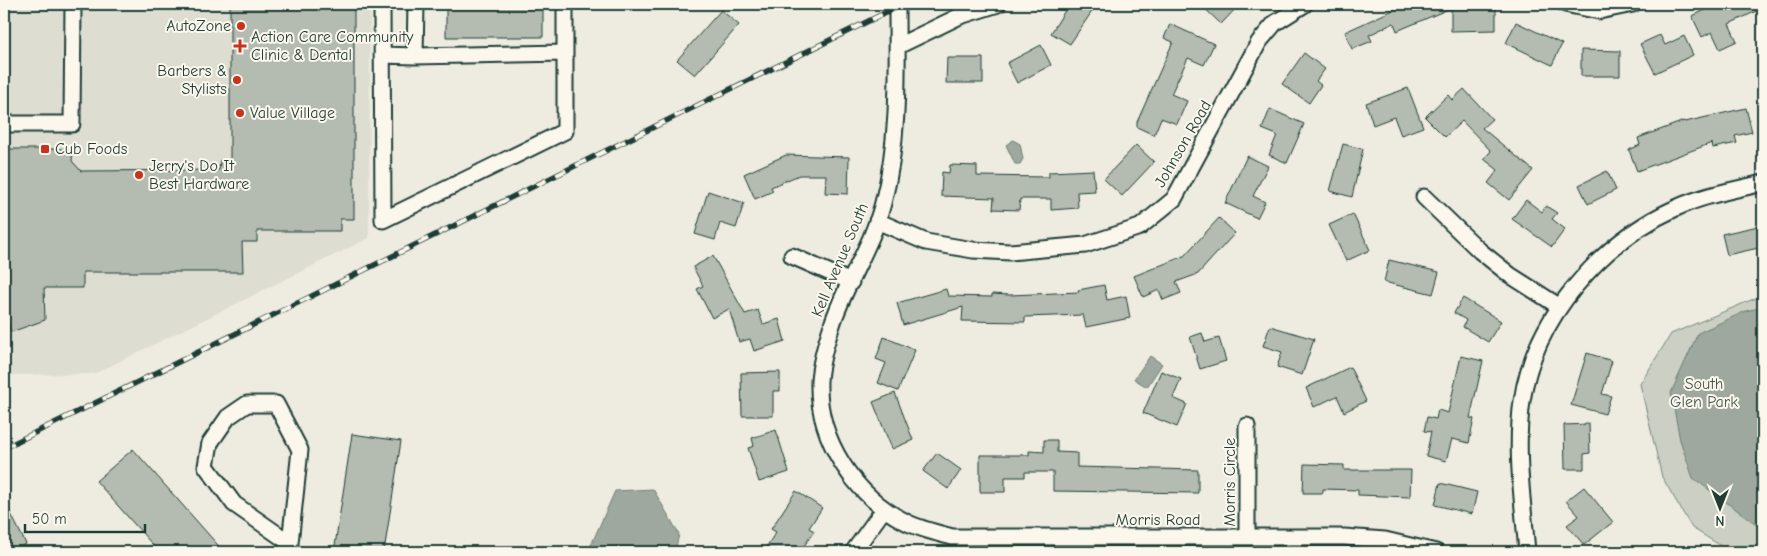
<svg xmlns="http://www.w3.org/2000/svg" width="1767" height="556" viewBox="0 0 1767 556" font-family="'Comic Neue',sans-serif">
  <rect width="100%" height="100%" fill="#eeece1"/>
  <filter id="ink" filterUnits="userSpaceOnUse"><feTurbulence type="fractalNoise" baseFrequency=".02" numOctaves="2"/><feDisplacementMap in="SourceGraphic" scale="10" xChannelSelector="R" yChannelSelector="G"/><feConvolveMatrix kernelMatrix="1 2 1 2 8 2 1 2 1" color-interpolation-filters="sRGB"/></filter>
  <g filter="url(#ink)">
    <!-- built -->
    <path fill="#ddddd2" d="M4 4H370L369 238 94 374 4 375Z"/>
    <!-- green -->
    <path fill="#cbcfc4" stroke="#75867c" d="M1763 295V552H1731L1692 528 1662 477 1640 384 1671 334Z"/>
    <!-- water -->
    <path fill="#9fa89f" stroke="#6c7d74" d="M1013 140 1020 144 1023 159 1020 164H1015L1006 145Z
      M1763 307V529L1693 478 1680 440 1671 393 1698 333 1746 311Z
      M1150 356 1162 364 1147 387 1134 379Z
      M653 489 679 534 675 552H588L615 491Z"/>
    <!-- building -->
    <path fill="#b4bbb0" stroke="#1f3d34" d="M230 4H354V219H340V231H257V242H242L243 272H83V288H44L45 320 11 332 4 311V149H73L72 161 81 171 219 170 220 160H230Z
      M446 4H543V37H446Z
      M1069 4H1097L1070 44 1051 33Z
      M1200 4H1240L1221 24Z
      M1406 4H1478V8H1496V30L1451 31V8L1397 31 1394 23 1369 35 1372 41 1352 49 1345 32Z
      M1719 4H1763V8L1729 24 1737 41 1720 49 1712 32 1702 37 1692 16Z
      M721 10 739 25 695 75 677 60Z
      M1516 22 1562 44 1552 65 1506 43Z
      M1170 24 1214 44 1204 65 1188 58 1171 94 1187 101 1177 124 1161 118 1154 135 1137 127V122L1173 42 1164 38Z
      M1660 35 1665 45 1684 36 1693 55 1655 73 1640 44Z
      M1041 45 1051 65 1017 83 1007 63Z
      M1581 50 1620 51V76H1581Z
      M1304 53 1325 69 1316 81 1321 85 1309 103 1282 84Z
      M947 58H983V83H946Z
      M1408 88 1423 127 1401 135 1394 117 1373 125 1366 103Z
      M1464 89 1492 119 1482 128 1533 170 1509 200 1488 183 1498 170 1484 159 1491 151 1462 121 1445 137 1425 117 1448 95 1452 100Z
      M1746 108 1752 132 1735 136 1737 143 1713 148 1712 143 1637 171 1629 150 1640 145 1638 138 1684 121 1685 122Z
      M1270 109 1304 124 1287 163 1269 155 1277 135 1262 129Z
      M1343 144 1363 149 1352 197 1330 191Z
      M1136 145 1154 162 1122 196 1104 179Z
      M786 155 849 157 848 194 825 193 826 175H799L771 187 773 191 755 199 744 174Z
      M1247 156 1268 166 1253 196 1265 202 1257 218 1225 203Z
      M950 165 977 166V176L1049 177V172L1093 170 1095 191 1077 192 1078 208 1051 210V199H1020L1019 210 993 209 994 198 941 196 942 172 949 173Z
      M1607 171 1616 190 1588 204 1579 185Z
      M708 191 744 203 736 228 720 223 715 240 695 234Z
      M1526 200 1542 212 1546 206 1557 213 1552 219 1565 229 1552 247 1512 219Z
      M1353 214 1370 250 1346 261 1329 225Z
      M1219 218 1235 233 1198 274 1176 282 1181 293 1163 300 1159 290 1143 297 1134 276 1184 256Z
      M1763 225V247L1727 255 1722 234Z
      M713 256 745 314 758 310 763 324 779 319 785 341 754 351 750 339 739 342 729 309 712 318 697 289 703 286 693 267Z
      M1389 260 1439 272 1433 294 1384 282Z
      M1104 285 1107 300 1126 296 1130 318 1086 327 1083 315 1025 317V322L962 321 963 307 903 325 897 303 946 289 948 296 992 297V294L1010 295 1079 292 1078 290Z
      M1463 298 1501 321 1488 342 1463 327 1466 320 1454 313Z
      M1270 326 1314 339 1302 375 1277 367 1282 352 1263 346Z
      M1202 333 1205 342 1219 338 1226 361 1200 369 1190 337Z
      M884 337 915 350 898 391 878 383 886 363 876 359Z
      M1587 353 1612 361 1602 394 1611 396 1605 414 1571 405Z
      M1461 356 1483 361 1470 418 1474 419 1469 443 1452 439 1446 461 1426 456 1431 432 1424 431 1427 417 1436 419 1438 410 1448 413Z
      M1350 367 1366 401 1344 412 1337 396 1314 407 1306 388Z
      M1161 371 1181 379 1173 398 1187 404 1177 427 1143 413Z
      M780 372V391H773V416H742L741 373Z
      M895 393 913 440 892 449 873 402Z
      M1589 424 1590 453 1584 454V469H1565L1564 425Z
      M776 430 789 472 759 482 748 448 754 446 752 438Z
      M352 434 401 441 384 552H334Z
      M1044 440H1057V452L1077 453V467L1198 470V493L1053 491V472H1025V477H1005V492H980V455H1029V451L1044 452Z
      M133 449 224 552H159L96 481Z
      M937 453 961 470 948 489 923 471Z
      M1304 464 1344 465V470H1411L1410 497 1358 495V490L1323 489V493H1303Z
      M1440 483 1477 492 1472 514 1435 505Z
      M1584 487 1613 522 1584 545 1567 525 1579 516 1566 501Z
      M796 491 822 508 809 528 814 531 800 552H763L776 532 771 529Z
      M4 500 26 544 10 552H4Z"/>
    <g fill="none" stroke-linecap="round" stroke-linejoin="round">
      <!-- minor casing -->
      <g stroke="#1f3d34" stroke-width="19">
        <path id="minor" d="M382 4 383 220 565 131V4
          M416 4 415 56 565 53
          M897 4C897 71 900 138 883 203 872 246 845 284 832 325 826 343 820 362 819 381 817 439 854 496 906 522 920 529 937 533 952 537H1344L1385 540 1436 552
          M1565 4 1599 11 1633 4
          M898 46 960 16 998 4
          M382 55 415 56
          M4 124H72L73 4
          M1424 197 1480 251 1510 275 1560 307
          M877 221 926 242 973 250 1010 252 1085 245 1140 227 1174 199 1259 42 1275 23 1305 4
          M792 256 851 282
          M1247 426V537
          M287 552 290 543 300 450 276 404H247L228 417 210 443 206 466 234 504 290 543
          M853 552 884 509
          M1527 552C1523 503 1515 451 1522 401 1534 318 1601 242 1676 208 1704 195 1734 190 1763 183"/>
      </g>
      <!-- minor -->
      <use href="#minor" stroke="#fbf7ec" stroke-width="15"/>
      <!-- rail casing -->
      <g stroke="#1f3d34" stroke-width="5.5">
        <path id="rail" d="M4 448 903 4"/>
      </g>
      <!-- rail -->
      <use href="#rail" stroke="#fbf7ec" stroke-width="4" stroke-dasharray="11" stroke-linecap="butt"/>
    </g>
  </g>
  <!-- markers -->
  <g fill="#c8321e" stroke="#fbf7ec" stroke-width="2">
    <circle cx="241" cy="26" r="5"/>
    <path d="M237.5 38.5h5v5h5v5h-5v5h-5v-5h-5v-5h5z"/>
    <circle cx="237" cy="80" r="5"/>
    <circle cx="240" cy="113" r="5"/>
    <rect x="40" y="144" width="10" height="10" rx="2.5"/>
    <circle cx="139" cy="175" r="5"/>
  </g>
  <g text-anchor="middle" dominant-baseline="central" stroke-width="4" stroke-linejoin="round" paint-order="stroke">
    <!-- poi labels -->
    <g font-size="16" fill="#1f3d34" stroke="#fbf7ec" text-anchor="start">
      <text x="231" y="26" text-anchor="end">AutoZone</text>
      <text x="251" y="37">Action Care Community<tspan x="251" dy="18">Clinic &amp; Dental</tspan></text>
      <text x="227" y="71" text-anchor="end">Barbers &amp;<tspan x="227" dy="18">Stylists</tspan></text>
      <text x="250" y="113">Value Village</text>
      <text x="55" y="149">Cub Foods</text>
      <text x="149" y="166">Jerry's Do It<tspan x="149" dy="18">Best Hardware</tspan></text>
    </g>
    <!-- street labels -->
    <g font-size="16" fill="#1f3d34" stroke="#fbf7ec">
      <text transform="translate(1183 144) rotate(-60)">Johnson Road</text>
      <text transform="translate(840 260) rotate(-67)">Kell Avenue South</text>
      <text transform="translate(1230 482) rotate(-90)">Morris Circle</text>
      <text x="1158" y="520">Morris Road</text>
    </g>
    <!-- park labels -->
    <g font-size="16" fill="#415a51" stroke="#fbf7ec">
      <text x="1704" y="384">South<tspan x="1704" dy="18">Glen Park</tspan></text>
    </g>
  </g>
  <!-- margin -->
  <rect width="1767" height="556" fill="none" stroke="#fbf7ec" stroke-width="20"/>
  <rect x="10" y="10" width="1747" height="536" fill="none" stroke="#1f3d34" stroke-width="2" filter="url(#ink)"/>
  <!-- north arrow -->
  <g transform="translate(1720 508) rotate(180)" stroke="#fbf7ec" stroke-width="4" paint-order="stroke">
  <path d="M0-4L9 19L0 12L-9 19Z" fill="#1f3d34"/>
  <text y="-8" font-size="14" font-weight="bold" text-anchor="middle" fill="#1f3d34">N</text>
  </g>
  <!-- scale -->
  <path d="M25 524v8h120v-8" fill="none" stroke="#1f3d34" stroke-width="2.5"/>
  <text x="32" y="524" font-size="15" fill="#1f3d34" stroke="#fbf7ec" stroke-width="4" paint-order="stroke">50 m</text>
</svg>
